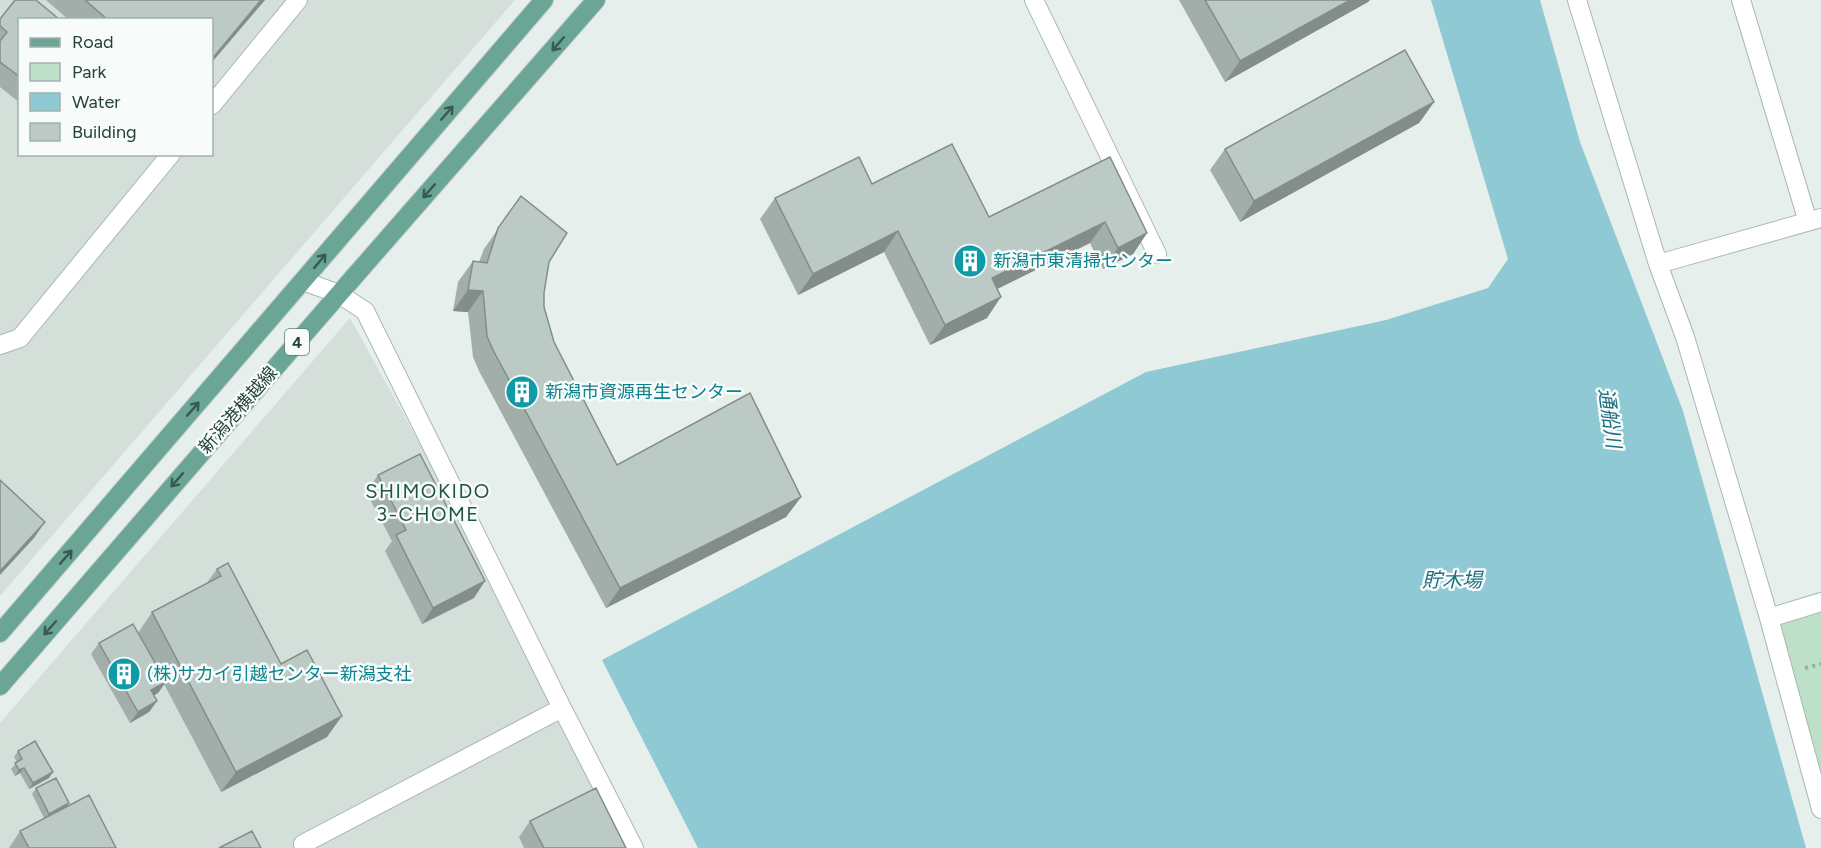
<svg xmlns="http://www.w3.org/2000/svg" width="1821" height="848" viewBox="0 0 1821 848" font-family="Figtree,'Noto Sans JP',sans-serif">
  <rect width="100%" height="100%" fill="#e6efeb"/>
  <!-- built -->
  <path fill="#d4dfda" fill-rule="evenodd" d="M0 0H515L0 596ZM20 20H212V154H20Z
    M350 318 644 848H0V723Z"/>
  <!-- green -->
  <path fill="#bfe0c8" d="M1821 602V809L1769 618Z"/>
  <!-- water -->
  <path fill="#8ec9d4" d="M1431 0H1540L1580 142 1683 411 1806 848H698L602 660 1146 372 1386 320 1488 288 1508 259Z"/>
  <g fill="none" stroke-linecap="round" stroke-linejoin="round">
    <!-- minor casing -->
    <g stroke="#a8b8b2" stroke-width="20">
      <path id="minor" d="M1034 0 1157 254
        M1577 0 1658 264 1685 337 1769 618 1821 809
        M1741 0 1808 222
        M212 105 298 0
        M1658 264 1821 218
        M303 281 339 294 365 311 562 708 634 848
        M0 345 20 338 171 154
        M1769 618 1821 602
        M303 844 562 708"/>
    </g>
    <!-- major casing -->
    <g stroke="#c2cac8" stroke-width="20">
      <path id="major" d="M0 633 544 0
        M0 686 339 294 596 0"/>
    </g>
    <!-- path -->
    <path stroke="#86b3a5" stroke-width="4" stroke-dasharray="3 4.5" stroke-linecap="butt" d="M1805 668 1821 664"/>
    <!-- minor -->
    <use href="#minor" stroke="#fff" stroke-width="18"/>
    <!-- major -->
    <use href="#major" stroke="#6aa596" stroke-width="18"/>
  </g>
  <!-- wall -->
  <path fill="#a1aea9" d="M46 0H265L212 62V20H69Z
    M1179 0H1370L1368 2 1225 82Z
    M0 19 20 20V103L0 87Z
    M1434 102 1419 123 1240 222 1210 170 1225 149Z
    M1110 157 1147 233 1133 254 1103 269 1090 243 997 289 987 318 930 345 884 252 798 295 760 219 775 198 872 184 989 217Z
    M521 196 549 262 544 293V307L554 342 617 465 801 497 786 517 606 608 479 371 473 357 468 312 453 311 458 282 473 261 479 262 484 249Z
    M378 475 474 598 422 624 385 551 392 541 366 492Z
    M217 569 281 664 327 737 221 792 164 684 158 693 154 695 157 701 149 712 130 723 91 654 99 643 138 633 152 612 206 584Z
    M18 751 49 778 29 789 20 773 15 776 11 769 17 762 14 757Z
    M36 788 66 807 116 848H9L20 831 44 818 32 794Z
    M530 821 626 848H524L519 837Z"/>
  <!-- shaded-wall -->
  <path fill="#838d89" d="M261 0H265L212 62V59Z
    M1350 0H1370L1368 2 1225 82 1240 61Z
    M1434 102 1419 123 1240 222 1254 201Z
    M1105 222 1090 243 977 299 992 278Z
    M898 231 884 252 798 295 813 274Z
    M1147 233 1133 254 1103 269 1118 248Z
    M468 290 483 291 468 312 453 311Z
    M1001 297 987 318 930 345 945 325Z
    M801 497 786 517 606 608 620 588Z
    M45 522 34 538 0 575V571Z
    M485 581 474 598 422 624 433 608Z
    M166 682 158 693 143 702 151 690Z
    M157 701 149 712 130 723 138 712Z
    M342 716 327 737 221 792 236 772Z
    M24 768 20 773 15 776 19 770Z
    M53 772 49 778 29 789 33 783Z
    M69 803 65 809 45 819 49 814Z"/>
  <!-- building -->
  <path fill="#bbcac4" stroke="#838d89" stroke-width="1.5" d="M15 0H36L60 20H20V77L0 62V41L7 32 0 26V19Z
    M85 0H261L212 59V20H108Z
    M1205 0H1350L1240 61Z
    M1405 50 1434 102 1254 201 1225 149Z
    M952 144 989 217 1110 157 1147 233 1118 248 1105 222 992 278 1001 297 945 325 898 231 813 274 775 198 859 157 872 184Z
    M521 196 567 233 549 262 544 293V307L554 342 617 465 750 393 801 497 620 588 493 350 487 336 483 291 468 290 473 261 487 263 498 228Z
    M420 454 485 581 433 608 396 535 406 530 378 475Z
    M0 480 45 522 0 571Z
    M228 563 281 664 307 650 342 716 236 772 152 612 221 576 217 569Z
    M133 624 166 682 151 690 157 701 138 712 99 643Z
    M35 741 53 772 33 783 24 768 19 770 15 763 22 759 18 751Z
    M56 778 69 803 49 814 36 788Z
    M596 788 626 848H544L530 821Z
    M89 795 116 848H29L20 831Z
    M252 831 261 848H219Z"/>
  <!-- one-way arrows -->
  <defs><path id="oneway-shaft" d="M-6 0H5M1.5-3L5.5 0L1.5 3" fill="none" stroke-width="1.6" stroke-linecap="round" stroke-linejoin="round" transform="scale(1.5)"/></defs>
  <g stroke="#365b51">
    <use href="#oneway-shaft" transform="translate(558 44) rotate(131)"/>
    <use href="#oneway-shaft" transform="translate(447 113) rotate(-49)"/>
    <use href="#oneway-shaft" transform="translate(429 191) rotate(131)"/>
    <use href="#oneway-shaft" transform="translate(320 261) rotate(-50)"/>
    <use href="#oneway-shaft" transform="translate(193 409) rotate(-49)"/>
    <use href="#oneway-shaft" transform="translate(177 480) rotate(131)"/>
    <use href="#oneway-shaft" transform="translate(66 557) rotate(-49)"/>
    <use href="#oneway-shaft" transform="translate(50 628) rotate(131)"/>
  </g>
  <!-- icons -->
  <defs>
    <g id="building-disc" transform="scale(1.725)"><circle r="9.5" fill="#0f9aa8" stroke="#f7fbf9"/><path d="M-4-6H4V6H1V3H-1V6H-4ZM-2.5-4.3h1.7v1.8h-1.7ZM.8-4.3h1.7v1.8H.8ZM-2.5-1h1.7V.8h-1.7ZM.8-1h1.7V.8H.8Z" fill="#fff"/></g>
  </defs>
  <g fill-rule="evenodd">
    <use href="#building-disc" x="970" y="261"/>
    <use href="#building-disc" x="522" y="392"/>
    <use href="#building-disc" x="124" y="674"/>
  </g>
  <g text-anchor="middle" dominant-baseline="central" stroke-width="5" stroke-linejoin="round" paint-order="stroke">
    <!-- shield labels -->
    <rect fill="#f7fbf9" stroke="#637a73" stroke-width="1.5" x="285" y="329" width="24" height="26" rx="4.5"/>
    <g font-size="16" font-weight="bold" fill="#24423a">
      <text x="297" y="342">4</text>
    </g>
    <!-- culture labels -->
    <g font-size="18" fill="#0d838f" stroke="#f7fbf9" text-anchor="start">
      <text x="993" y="261">新潟市東清掃センター</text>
      <text x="545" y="392">新潟市資源再生センター</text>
      <text x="147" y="674">(株)サカイ引越センター新潟支社</text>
    </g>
    <!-- street labels -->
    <g font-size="18" fill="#24423a" stroke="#f7fbf9">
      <text transform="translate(238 410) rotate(-49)">新潟港横越線</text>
    </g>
    <!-- water labels -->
    <g font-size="20" font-style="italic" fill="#1c6f80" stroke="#f7fbf9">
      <text transform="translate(1610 418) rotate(82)">通船川</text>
      <text x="1452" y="580">貯木場</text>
    </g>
    <!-- neighbourhood labels -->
    <g font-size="20" letter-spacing="1.5" fill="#1f5548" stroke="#f7fbf9">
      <text x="428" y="491">SHIMOKIDO<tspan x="428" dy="23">3-CHOME</tspan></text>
    </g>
  </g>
  <!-- legend -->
  <rect x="18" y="18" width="195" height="138" fill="#f7fbf9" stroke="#a3b1ad" stroke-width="1.5"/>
  <rect x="30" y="38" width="30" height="9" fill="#6aa596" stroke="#a3b1ad" stroke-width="1.5"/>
  <text x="72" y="48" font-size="18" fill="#24423a">Road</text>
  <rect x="30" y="63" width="30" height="18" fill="#bfe0c8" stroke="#a3b1ad" stroke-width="1.5"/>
  <text x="72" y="78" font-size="18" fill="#24423a">Park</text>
  <rect x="30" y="93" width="30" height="18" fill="#8ec9d4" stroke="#a3b1ad" stroke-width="1.5"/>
  <text x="72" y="108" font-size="18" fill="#24423a">Water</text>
  <rect x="30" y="123" width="30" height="18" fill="#bbcac4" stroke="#a3b1ad" stroke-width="1.5"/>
  <text x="72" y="138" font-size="18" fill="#24423a">Building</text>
</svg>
